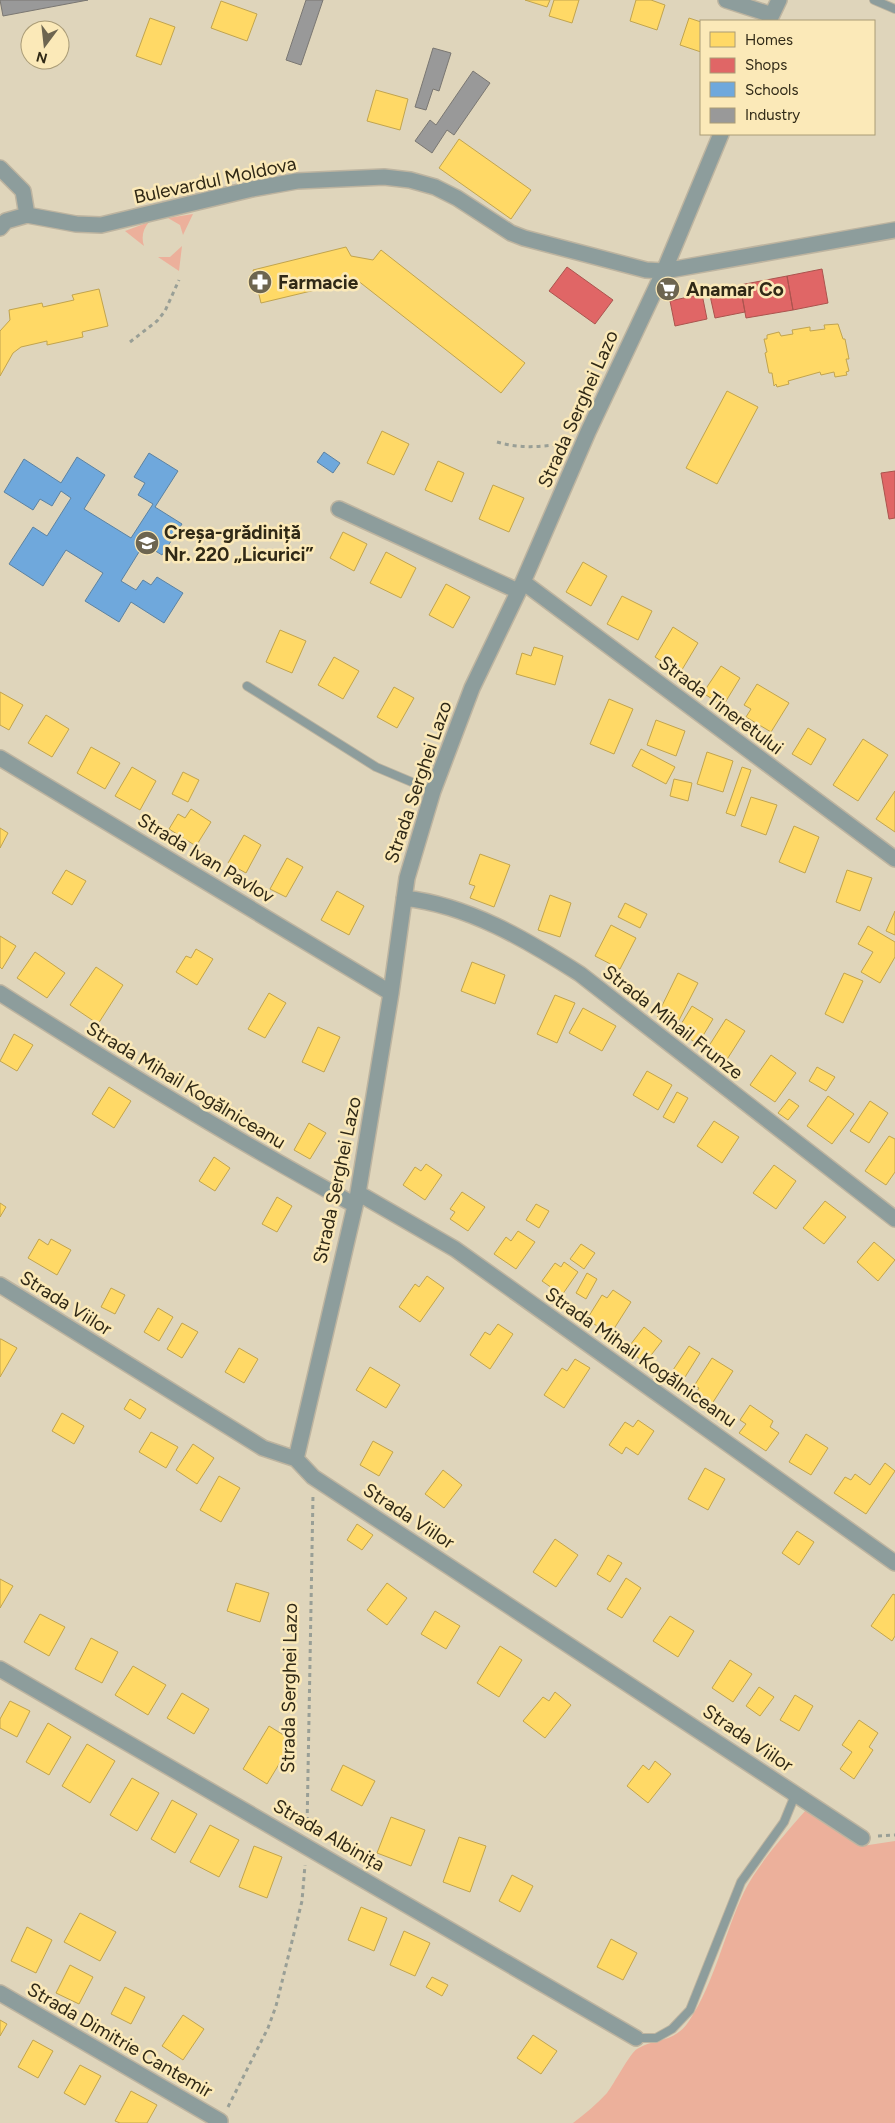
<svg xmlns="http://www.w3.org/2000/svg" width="895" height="2123" viewBox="0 0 895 2123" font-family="Figtree,sans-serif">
  <rect width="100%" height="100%" fill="#dfd5bb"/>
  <!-- green -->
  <path fill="#ecb09b" d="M193 214 183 235 180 225 168 218Z
    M149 222C143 229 141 237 144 246L125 231Z
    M182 246 179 271 158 257H170Z
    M806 1810 862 1846 895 1841V2123H573C585 2114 597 2104 607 2093 614 2084 630 2053 637 2049 654 2038 674 2044 689 2021 715 1982 724 1934 744 1892 758 1864 785 1834 806 1810Z"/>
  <!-- homes -->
  <path fill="#ffd966" stroke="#c1a44e" d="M525 0H550L547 7Z
    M554 0H579L572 23 549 16Z
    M636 0H651L665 5 657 30 630 21Z
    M221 1 257 14 247 41 211 28Z
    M150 18 175 27 161 65 136 56Z
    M689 18 701 22V52L680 45Z
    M376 90 408 99 400 130 367 121Z
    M459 139 531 190 511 219 439 168Z
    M346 247 351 256 373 260 381 250 525 363 501 393 357 280 261 303 253 270Z
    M99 289 108 326 82 332 83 337 47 345V341L21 347 13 353 0 376V331L10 320 9 310 42 303 43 307 74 300 72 295Z
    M838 324 843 339H845L849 359H846L849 371 846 372 847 375 835 377 834 372 821 375 820 372 788 381 789 384 777 387 776 384 774 386 772 373H769L765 353 767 352 764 339H767V335L779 332 781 336 793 334 792 330 810 327V331L825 329 824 325Z
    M727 391 758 407 717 484 686 468Z
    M382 431 409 444 394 475 367 463Z
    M438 461 464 473 452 502 425 490Z
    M493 485 524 498 509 532 479 519Z
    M343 532 367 544 354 571 330 558Z
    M386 552 416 568 401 598 370 583Z
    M583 562 607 576 591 606 566 592Z
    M446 584 470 597 453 628 429 615Z
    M622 596 652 611 638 640 607 624Z
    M673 627 698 643 680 673 655 657Z
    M280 630 306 641 292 673 266 662Z
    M534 647 563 656 555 685 516 674 522 653 531 656Z
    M334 657 359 671 343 699 318 685Z
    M721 666 740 678 723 706 703 693Z
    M757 684 789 703 771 732 746 717 751 709 744 705Z
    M394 687 414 698 397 728 377 717Z
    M0 692 23 705 9 730 0 725Z
    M609 699 633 709 614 754 590 744Z
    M46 715 69 729 52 757 28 743Z
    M656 720 685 731 676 756 647 745Z
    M808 728 826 739 811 765 792 754Z
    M863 739 888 755 858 801 833 785Z
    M91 747 120 763 105 789 77 773Z
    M641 749 675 767 666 784 632 766Z
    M707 752 733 761 723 792 697 784Z
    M132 767 156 781 140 810 115 796Z
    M742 767 751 770 735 816 726 813Z
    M183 772 199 780 188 802 172 794Z
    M674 779 692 783 688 801 670 796Z
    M895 791V832L876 819Z
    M751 797 777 805 766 835 741 826Z
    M191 809 211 822 196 846 169 829 178 814 185 818Z
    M794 826 819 837 805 873 779 862Z
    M0 828 8 833 0 848Z
    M244 835 261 845 246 873 228 863Z
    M480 854 510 865 494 907 470 898 475 886 469 884Z
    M287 858 303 867 286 897 270 889Z
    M66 870 86 881 72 905 52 893Z
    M847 870 872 878 860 911 836 902Z
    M337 891 364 906 349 935 321 920Z
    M550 895 571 903 560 937 538 930Z
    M625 903 647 914 640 928 618 917Z
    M895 911V935L886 931Z
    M611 925 636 938 620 969 595 956Z
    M868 926 895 942V957L880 983 861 972 873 952 858 944Z
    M0 936 16 946 2 969 0 967Z
    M196 949 213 959 197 985 176 972 186 956 191 958Z
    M35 952 65 973 47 998 17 978Z
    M472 962 505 975 495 1004 461 991Z
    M96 967 123 985 98 1024 70 1005Z
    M678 973 698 983 676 1026 657 1016Z
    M844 973 863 981 843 1023 825 1014Z
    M269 993 286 1003 265 1038 248 1029Z
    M555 995 575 1003 557 1043 537 1034Z
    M692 1006 713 1019 698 1044 677 1031Z
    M583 1008 616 1026 602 1051 569 1033Z
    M726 1019 745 1031 726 1061 707 1049Z
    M318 1027 340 1037 324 1072 302 1062Z
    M14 1034 33 1045 17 1071 0 1061Z
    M771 1055 796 1073 775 1102 750 1085Z
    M817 1067 835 1077 826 1091 809 1081Z
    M647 1071 672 1085 658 1110 633 1095Z
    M109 1087 131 1101 114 1128 92 1114Z
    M677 1092 688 1098 674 1123 663 1117Z
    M828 1096 854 1114 832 1144 807 1126Z
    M789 1099 799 1106 788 1120 778 1113Z
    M870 1101 888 1113 869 1143 850 1131Z
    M714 1121 739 1137 722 1163 697 1146Z
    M309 1123 326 1133 310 1159 294 1150Z
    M889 1136 895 1139V1172L886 1185 865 1171Z
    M214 1157 230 1168 215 1191 199 1181Z
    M426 1164 442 1175 425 1200 403 1185 415 1167 421 1171Z
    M774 1165 796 1181 776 1209 753 1193Z
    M462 1192 485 1207 468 1231 450 1219 455 1212 450 1209Z
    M277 1197 292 1206 277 1232 262 1224Z
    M825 1201 846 1217 824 1244 803 1228Z
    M0 1203 6 1207 0 1217Z
    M536 1204 549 1211 539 1228 526 1220Z
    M518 1231 535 1242 516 1269 494 1254 506 1237 511 1241Z
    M39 1239 48 1245 51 1239 71 1250 57 1275 28 1258Z
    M874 1242 895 1260 878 1281 857 1262Z
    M581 1244 595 1253 584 1269 570 1259Z
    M564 1262 578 1272 562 1295 542 1281 555 1263 561 1267Z
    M587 1273 597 1279 586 1299 576 1293Z
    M427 1276 444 1288 420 1322 399 1307 415 1284 419 1287Z
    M111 1288 125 1295 115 1314 101 1307Z
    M613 1290 631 1302 610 1335 587 1319 602 1295 607 1298Z
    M158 1308 173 1317 159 1341 144 1332Z
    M182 1323 198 1332 182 1358 167 1349Z
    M498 1324 513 1334 490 1369 470 1355 485 1332 490 1335Z
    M644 1327 662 1341 645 1363 627 1349Z
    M1 1339 17 1348 0 1377V1339Z
    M689 1346 700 1353 685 1377 673 1370Z
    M239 1348 258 1359 244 1383 225 1372Z
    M712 1358 733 1371 708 1410 692 1399 699 1388 694 1386Z
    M575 1359 590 1368 564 1408 544 1395 562 1368 567 1371Z
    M370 1367 400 1385 386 1408 356 1390Z
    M130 1399 146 1409 140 1419 124 1409Z
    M750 1405 773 1421 770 1427 779 1433 766 1451 739 1433 746 1424 740 1420Z
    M62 1413 84 1426 74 1444 52 1431Z
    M638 1420 654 1431 638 1455 626 1447 622 1454 609 1445 625 1422 633 1427Z
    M151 1432 178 1447 166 1468 139 1452Z
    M806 1434 828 1448 811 1475 789 1462Z
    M373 1441 393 1452 379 1476 360 1465Z
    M193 1444 214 1458 197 1484 176 1470Z
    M885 1463 895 1471 866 1514 834 1493 845 1477 851 1480 855 1474 870 1485Z
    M705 1468 725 1479 708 1510 688 1499Z
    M443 1470 462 1485 444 1508 425 1494Z
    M219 1476 240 1488 221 1522 200 1510Z
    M357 1524 373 1535 362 1550 347 1540Z
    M797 1531 814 1542 799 1565 782 1553Z
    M555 1539 578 1555 556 1587 533 1572Z
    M608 1555 622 1563 610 1582 597 1574Z
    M626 1578 641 1588 622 1618 607 1609Z
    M0 1579 13 1586 0 1608Z
    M236 1583 269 1593 260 1622 227 1611Z
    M387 1583 407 1598 387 1625 367 1610Z
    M893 1594 895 1595V1636L892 1641 871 1626Z
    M435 1611 460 1626 446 1649 421 1634Z
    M40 1614 65 1627 49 1656 24 1642Z
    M670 1616 694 1631 678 1657 653 1641Z
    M91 1638 118 1652 102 1683 75 1669Z
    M500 1646 522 1660 499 1697 477 1683Z
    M730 1660 752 1674 733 1702 712 1688Z
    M133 1666 166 1685 148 1715 115 1695Z
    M759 1687 774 1697 760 1716 746 1706Z
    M555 1692 571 1705 545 1738 523 1721 543 1697 549 1701Z
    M182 1693 209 1709 194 1734 167 1718Z
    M795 1695 813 1706 799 1731 780 1720Z
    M10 1701 30 1711 17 1737 0 1728V1719Z
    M859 1720 878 1733 869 1747 873 1750 854 1779 840 1769 852 1752 842 1745Z
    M48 1723 71 1737 49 1775 26 1762Z
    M269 1726 293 1741 267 1784 243 1769Z
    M87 1744 115 1761 90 1803 62 1786Z
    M655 1761 671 1774 648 1803 627 1786 643 1765 649 1770Z
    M343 1765 375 1781 362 1806 331 1790Z
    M132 1778 159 1793 137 1831 110 1815Z
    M172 1800 197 1814 175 1853 151 1839Z
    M391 1817 425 1830 411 1866 377 1853Z
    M210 1825 239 1840 219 1877 190 1862Z
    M459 1837 486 1846 470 1892 443 1882Z
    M254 1846 282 1857 267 1898 239 1887Z
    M512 1875 533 1886 520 1912 499 1901Z
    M361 1907 387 1918 374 1951 348 1940Z
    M80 1913 116 1932 100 1961 64 1942Z
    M27 1927 52 1940 36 1973 11 1961Z
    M404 1931 430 1943 415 1976 390 1965Z
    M611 1939 637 1953 623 1980 597 1967Z
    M70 1965 93 1977 79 2004 56 1993Z
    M432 1977 448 1985 442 1996 426 1987Z
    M125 1987 145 1997 131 2024 111 2014Z
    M183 2015 204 2029 183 2060 162 2046Z
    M0 2020 7 2024 0 2036Z
    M533 2035 557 2051 541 2074 517 2058Z
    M33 2040 53 2051 38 2078 18 2067Z
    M80 2065 101 2076 85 2105 64 2093Z
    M131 2091 157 2105 147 2123H120L115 2121Z"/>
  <!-- shops -->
  <path fill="#e06666" stroke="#ab544e" d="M567 267 613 300 595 324 549 291Z
    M822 269 828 303 793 310 787 276Z
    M787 276 793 310 746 318 740 285Z
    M740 285 745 312 715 318 709 291Z
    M702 294 707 319 675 326 670 301Z
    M895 471V518L889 519 881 473Z"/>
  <!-- schools -->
  <path fill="#6fa8dc" stroke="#5c82a1" d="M324 452 340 463 333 473 317 462Z
    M149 453 178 471 155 507 182 524 162 555 144 544 121 581 136 590 143 580 151 585 157 577 183 593 164 623 131 602 119 622 85 601 103 573 66 550 43 586 9 564 33 527 47 536 71 498 61 491 52 506 40 499 33 510 4 492 24 459 61 483 77 457 105 475 84 509 131 538 153 504 138 495 145 483 134 477Z"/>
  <!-- industry -->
  <path fill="#999" stroke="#7a7772" d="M0 0H88L3 16Z
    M306 0H323L301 65 286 60Z
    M433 48 451 53 439 91 433 89 426 110 415 107Z
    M473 71 490 83 454 135 447 130 432 153 415 141 430 120 436 125Z"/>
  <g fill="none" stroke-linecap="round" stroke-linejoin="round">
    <!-- service casing -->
    <g stroke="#bdb4a0" stroke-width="10">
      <path id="service" d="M874 0 895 9
        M247 686 376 767 433 791
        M636 2038H656L672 2029 690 2010 741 1882 784 1822 793 1800 791 1793"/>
    </g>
    <!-- minor casing -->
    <g stroke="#bdb4a0" stroke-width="18">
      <path id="minor" d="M726 0 772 15
        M769 21 779 0
        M0 168 23 191 27 215
        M0 228 6 221 27 215 76 224 101 225 252 189 297 181 384 177 410 180 435 187 457 198 511 233 524 238 646 270 664 271 895 230
        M339 509 518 591
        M523 582 895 859
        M0 758 391 993
        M404 898C468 905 527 940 580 974L895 1219
        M0 993C116 1067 234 1140 355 1205
        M358 1193 455 1249 895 1563
        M0 1285 263 1448 296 1459 313 1477 862 1838
        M296 1459 358 1193 391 993 407 878 433 791 472 688 523 582 588 432 664 271 721 134
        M0 1669 636 2038
        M0 1993 220 2121"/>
    </g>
    <!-- path -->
    <path stroke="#999f96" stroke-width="3" stroke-dasharray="4 4" stroke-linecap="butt" d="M130 342 157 321 165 311 179 280
      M497 442C521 449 542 447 566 443
      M307 1829 313 1495
      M878 1836 895 1835
      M228 2107 268 2028 276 2006 302 1901 305 1865"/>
    <!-- service -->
    <use href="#service" stroke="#8d9d9c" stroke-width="8"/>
    <!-- minor -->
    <use href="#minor" stroke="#8d9d9c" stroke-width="15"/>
  </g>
  <!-- icons -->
  <defs>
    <g id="pharmacy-disc" transform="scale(1.25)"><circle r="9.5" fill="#6d6550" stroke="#fbe9b8"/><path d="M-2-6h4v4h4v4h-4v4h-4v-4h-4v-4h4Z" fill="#fff"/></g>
    <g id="supermarket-disc" transform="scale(1.25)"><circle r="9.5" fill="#6d6550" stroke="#fbe9b8"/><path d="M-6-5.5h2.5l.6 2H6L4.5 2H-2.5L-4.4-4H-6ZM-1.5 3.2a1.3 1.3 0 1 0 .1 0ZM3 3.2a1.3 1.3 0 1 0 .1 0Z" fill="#fff"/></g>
    <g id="school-disc" transform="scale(1.25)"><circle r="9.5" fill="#6d6550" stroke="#fbe9b8"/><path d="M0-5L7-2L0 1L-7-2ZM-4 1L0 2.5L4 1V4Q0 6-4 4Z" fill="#fff"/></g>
  </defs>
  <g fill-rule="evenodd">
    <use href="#pharmacy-disc" x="260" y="282"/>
    <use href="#supermarket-disc" x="668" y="289"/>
    <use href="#school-disc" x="147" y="543"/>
  </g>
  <g text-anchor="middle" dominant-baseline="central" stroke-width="5" stroke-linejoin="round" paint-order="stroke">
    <!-- street labels -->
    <g font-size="19" fill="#302916" stroke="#fbe9b8">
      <text transform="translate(215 180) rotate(-12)">Bulevardul Moldova</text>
      <text transform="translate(578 409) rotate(-66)">Strada Serghei Lazo</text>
      <text transform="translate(721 705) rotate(37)">Strada Tineretului</text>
      <text transform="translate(418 782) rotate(-71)">Strada Serghei Lazo</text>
      <text transform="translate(206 858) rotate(31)">Strada Ivan Pavlov</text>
      <text transform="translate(673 1022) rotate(38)">Strada Mihail Frunze</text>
      <text transform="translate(186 1085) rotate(31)">Strada Mihail Kogălniceanu</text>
      <text transform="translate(337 1180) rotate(-78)">Strada Serghei Lazo</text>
      <text transform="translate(66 1303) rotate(32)">Strada Viilor</text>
      <text transform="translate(641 1357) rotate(35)">Strada Mihail Kogălniceanu</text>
      <text transform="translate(409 1516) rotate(33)">Strada Viilor</text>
      <text transform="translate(289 1688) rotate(-89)">Strada Serghei Lazo</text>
      <text transform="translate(748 1738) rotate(34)">Strada Viilor</text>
      <text transform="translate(329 1835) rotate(30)">Strada Albinița</text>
      <text transform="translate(120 2040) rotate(30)">Strada Dimitrie Cantemir</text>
    </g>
    <!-- poi labels -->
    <g font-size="19" font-weight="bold" fill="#302916" stroke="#fbe9b8" text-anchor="start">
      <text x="278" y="282">Farmacie</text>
      <text x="686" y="289">Anamar Co</text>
      <text x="164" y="532">Creșa-grădiniță<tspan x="164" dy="22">Nr. 220 „Licurici”</tspan></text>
    </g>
  </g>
  <!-- legend -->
  <rect x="700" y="20" width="175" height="115" fill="#fbe9b8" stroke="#aa9c77"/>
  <rect x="710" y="32" width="25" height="15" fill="#ffd966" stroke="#aa9c77"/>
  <text x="745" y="45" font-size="15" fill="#302916">Homes</text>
  <rect x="710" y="58" width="25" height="15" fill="#e06666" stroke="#aa9c77"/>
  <text x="745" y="70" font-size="15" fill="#302916">Shops</text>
  <rect x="710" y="82" width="25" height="15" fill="#6fa8dc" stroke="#aa9c77"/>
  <text x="745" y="95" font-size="15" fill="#302916">Schools</text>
  <rect x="710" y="108" width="25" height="15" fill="#999999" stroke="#aa9c77"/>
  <text x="745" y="120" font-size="15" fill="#302916">Industry</text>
  <!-- north arrow -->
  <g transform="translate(45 45) rotate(195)"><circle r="24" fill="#fbe9b8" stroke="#aa9c77"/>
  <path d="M0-4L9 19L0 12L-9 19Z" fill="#6d6550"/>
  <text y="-8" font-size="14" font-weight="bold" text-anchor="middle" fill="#302916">N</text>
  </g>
</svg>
